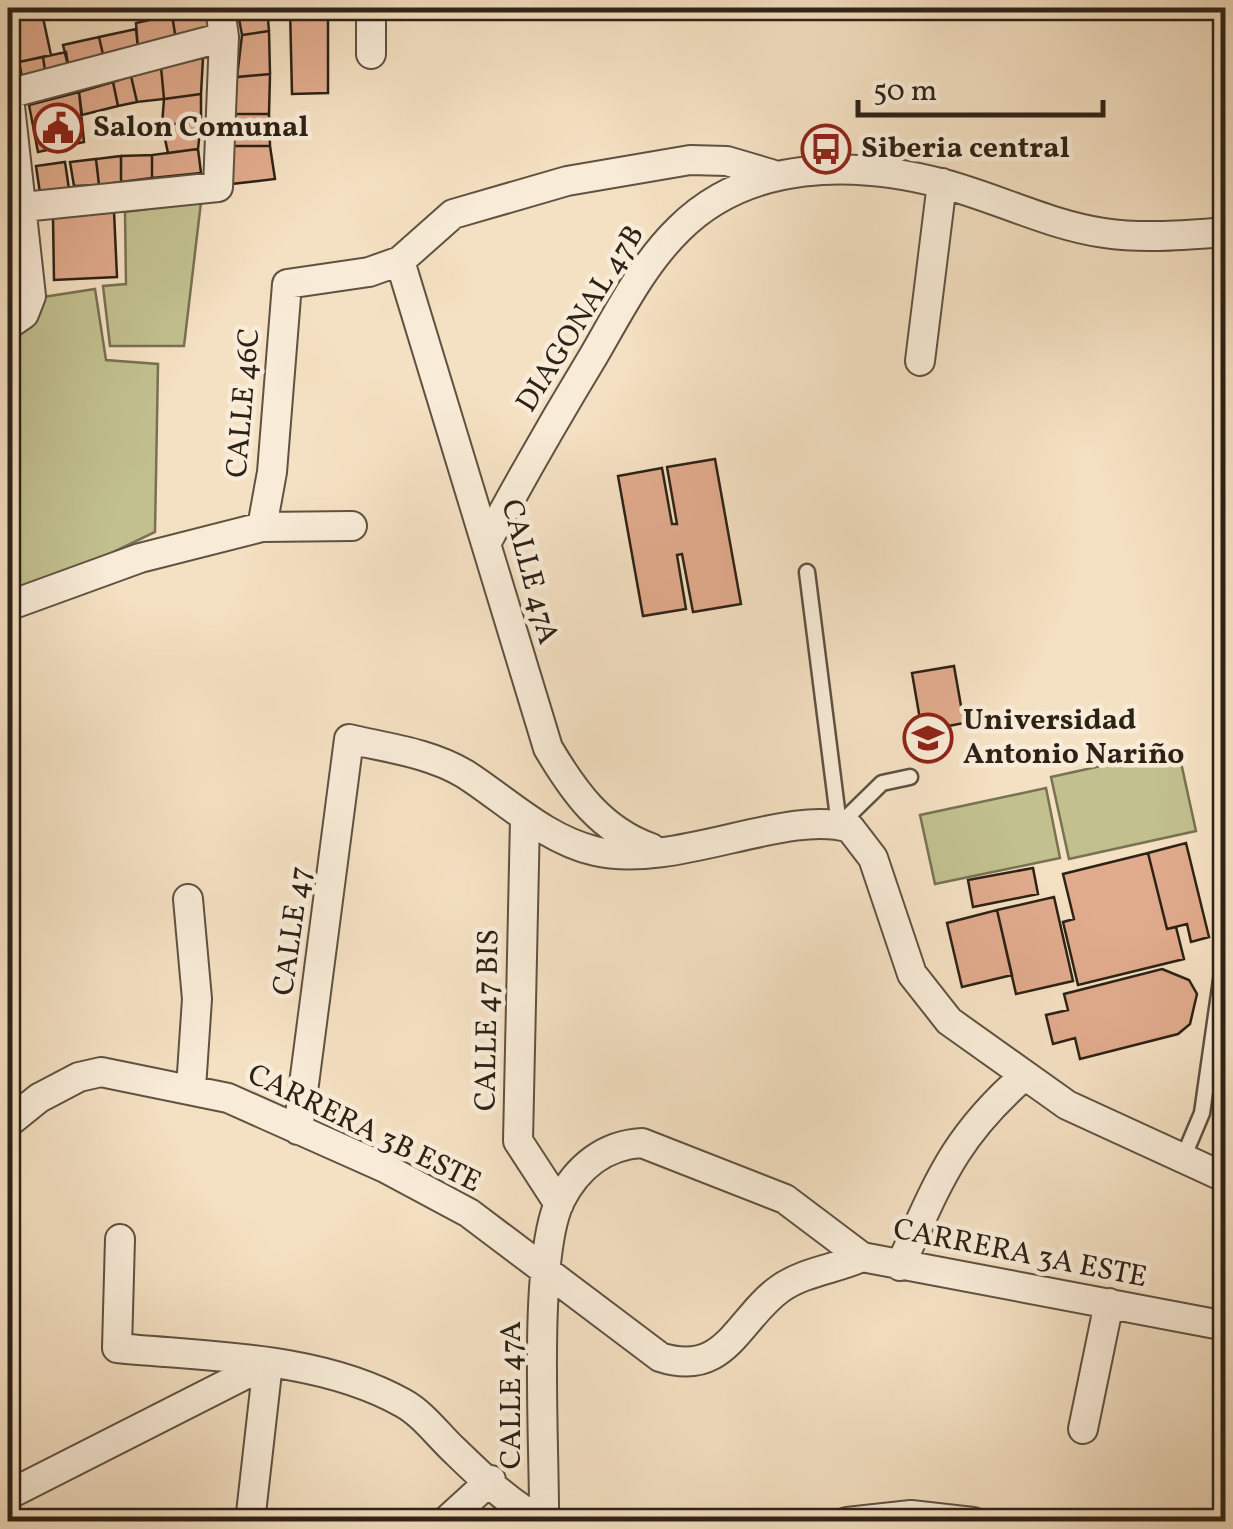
<svg xmlns="http://www.w3.org/2000/svg" width="1233" height="1529" viewBox="0 0 1233 1529" font-family="Vollkorn,serif">
  <rect width="100%" height="100%" fill="#f4e0c2"/>
  <filter id="stains"><feTurbulence type="fractalNoise" baseFrequency=".002" numOctaves="4"/><feColorMatrix values="0 0 0 0 .2 0 0 0 0 .09 0 0 0 0 .02 0 0 0 .5 -.17"/></filter>
  <radialGradient id="worn" r=".72"><stop offset=".6" stop-color="#630" stop-opacity="0"/><stop offset="1" stop-color="#630" stop-opacity=".3"/></radialGradient>
  <!-- green -->
  <path fill="#c2c08f" stroke="#787152" stroke-width="2.5" d="M201 202 184 346H110L103 286 126 284 125 212Z
    M13 280 17 301 95 289 106 360 158 364 155 532 8 603V281Z
    M1178 749 1196 831 1069 859 1051 777Z
    M1046 788 1060 858 935 884 920 815Z"/>
  <!-- building -->
  <path fill="#e1ab8d" stroke="#2d2216" stroke-width="2.5" d="M8 8H41L42 13 8 18Z
    M209 8 215 30 176 40 172 15Z
    M237 8H267L269 31 242 35Z
    M290 8H328V93L292 94Z
    M42 13 51 55 19 62 8 18Z
    M172 15 176 40 138 49 136 23Z
    M136 29 138 49 104 59 99 37Z
    M269 31 270 74 237 77 242 35Z
    M99 37 104 59 69 70 63 45Z
    M66 52 69 70 46 77 43 57Z
    M43 57 46 77 23 82 19 62Z
    M203 58 201 94 164 99 161 67Z
    M161 67 164 99 137 102 131 76Z
    M270 74 269 114H234L237 77Z
    M131 76 137 102 118 106 113 82Z
    M113 82 118 106 82 115 79 92Z
    M79 92 84 142 38 152 29 105Z
    M201 94V122L162 125 164 99Z
    M234 114H269L270 146H232Z
    M201 122 198 149 168 153 162 125Z
    M232 146H270L275 179 231 184Z
    M198 149 201 173 152 178V155Z
    M152 155V178L121 182V156Z
    M121 156V182L99 185 96 159Z
    M96 159 99 185 74 186 70 162Z
    M65 162 69 189 40 193 36 166Z
    M114 211 117 277 54 280 53 218Z
    M715 459 741 604 693 612 682 554 677 555 686 609 643 616 618 476 662 468 672 524H677L667 467Z
    M954 666 964 723 922 731 912 673Z
    M1186 843 1209 937 1191 942 1187 924 1167 929 1148 853Z
    M1148 853 1167 929 1176 927 1184 959 1078 985 1063 922 1074 919 1063 874Z
    M1033 868 1038 894 973 907 968 880Z
    M1054 897 1073 981 1016 994 997 910Z
    M997 910 1012 975 962 987 947 923Z
    M1162 969 1189 980 1197 994 1190 1024 1178 1034 1080 1059 1075 1038 1053 1044 1046 1015 1068 1010 1064 994Z"/>
  <g fill="none" stroke-linecap="round" stroke-linejoin="round">
    <!-- lane casing -->
    <g stroke="#5f5241" stroke-width="19">
      <path id="lane" d="M807 572 839 825 882 783 910 777
        M1183 1158 1202 1113 1226 945"/>
    </g>
    <!-- street casing -->
    <g stroke="#5f5241" stroke-width="32">
      <path id="street" d="M371 8V54
        M8 88 31 296 24 314 8 325
        M8 94 224 37
        M23 207 218 187 224 37 220 8
        M400 261 548 748C574 792 601 830 651 848
        M920 361 942 183
        M262 527 272 472 287 284 369 272 400 261 453 214 567 181 690 160 727 161 771 174
        M488 540C522 477 557 416 594 355 619 312 643 264 679 229 748 160 854 160 944 184 997 198 1049 225 1104 233 1144 239 1185 235 1226 232
        M8 606 140 558 262 527 352 526
        M525 819 518 1141 559 1204
        M188 899 197 999 191 1088
        M8 1123 39 1098 79 1077 101 1072 228 1098 385 1168 469 1213 660 1357C726 1379 738 1318 781 1288 806 1271 836 1269 862 1257
        M298 1130 349 739C388 748 430 753 465 774 507 801 545 839 595 851 674 870 787 808 850 828L873 858 912 974 949 1021 1067 1105 1226 1178
        M120 1239 117 1348C210 1357 319 1356 403 1403 423 1414 438 1435 454 1450 482 1477 510 1505 544 1522
        M900 1266C938 1183 953 1138 1024 1076
        M1083 1429 1109 1303
        M8 1495 268 1363
        M250 1522 268 1363
        M445 1522 491 1480
        M544 1522C545 1449 532 1260 560 1201 577 1167 605 1145 642 1143L785 1199 862 1257 1226 1326
        M847 1522 911 1515 973 1522"/>
    </g>
    <!-- lane -->
    <use href="#lane" stroke="#f8ebd7" stroke-width="14"/>
    <!-- street -->
    <use href="#street" stroke="#f8ebd7" stroke-width="28"/>
  </g>
  <!-- icons -->
  <defs>
    <g id="civic-ring" transform="scale(2.5)"><circle r="9.5" fill="#f8ebd7" stroke="#8f2418" stroke-width="1.5"/><path d="M-.6-6.5H3V-4.5H.6V-3L4-1V1h2V6H-6V1h2V-1L-.6-3ZM-1.2 2.5V6h2.4V2.5Z" fill="#8f2418"/></g>
    <g id="bus-ring" transform="scale(2.5)"><circle r="9.5" fill="#f8ebd7" stroke="#8f2418" stroke-width="1.5"/><path d="M-5-6H5V4H4V6H2V4H-2V6H-4V4H-5ZM-3.5-4V0h7V-4ZM-3.5 1.2v1.5H-2V1.2ZM2 1.2v1.5H3.5V1.2Z" fill="#8f2418"/></g>
    <g id="university-ring" transform="scale(2.5)"><circle r="9.5" fill="#f8ebd7" stroke="#8f2418" stroke-width="1.5"/><path d="M0-5L7-2L0 1L-7-2ZM-4 1L0 2.5L4 1V4Q0 6-4 4Z" fill="#8f2418"/></g>
  </defs>
  <g fill-rule="evenodd">
    <use href="#civic-ring" x="58" y="128"/>
    <use href="#bus-ring" x="826" y="149"/>
    <use href="#university-ring" x="928" y="738"/>
  </g>
  <g text-anchor="middle" dominant-baseline="central" stroke-width="9" stroke-linejoin="round" paint-order="stroke">
    <!-- poi labels -->
    <g font-size="30" font-weight="bold" fill="#2d2216" stroke="#f8ebd7" text-anchor="start">
      <text x="93" y="128">Salon Comunal</text>
      <text x="861" y="149">Siberia central</text>
      <text x="963" y="721">Universidad<tspan x="963" dy="34">Antonio Nariño</tspan></text>
    </g>
    <!-- street labels -->
    <g font-size="30" fill="#2d2216" stroke="#f8ebd7">
      <text transform="translate(581 319) rotate(-58)">DIAGONAL 47B</text>
      <text transform="translate(244 403) rotate(-85)">CALLE 46C</text>
      <text transform="translate(529 572) rotate(75)">CALLE 47A</text>
      <text transform="translate(293 931) rotate(-82)">CALLE 47</text>
      <text transform="translate(488 1020) rotate(-89)">CALLE 47 BIS</text>
      <text transform="translate(364 1129) rotate(26)">CARRERA 3B ESTE</text>
      <text transform="translate(1020 1254) rotate(11)">CARRERA 3A ESTE</text>
      <text transform="translate(512 1395) rotate(-90)">CALLE 47A</text>
    </g>
  </g>
  <!-- margin -->
  <rect width="1233" height="1529" fill="none" stroke="#f4e0c2" stroke-width="40"/>
  <rect x="10" y="10" width="1213" height="1509" fill="none" stroke="#2d2216" stroke-width="5"/>
  <rect x="20" y="20" width="1193" height="1489" fill="none" stroke="#2d2216" stroke-width="2.5"/>
  <!-- scale -->
  <path d="M858 100v15h245v-15" fill="none" stroke="#2d2216" stroke-width="5"/>
  <text x="873" y="100" font-size="30" fill="#2d2216" stroke="#f8ebd7" stroke-width="8" paint-order="stroke">50 m</text>
  <rect width="100%" height="100%" filter="url(#stains)"/>
  <rect width="100%" height="100%" fill="url(#worn)"/>
</svg>
